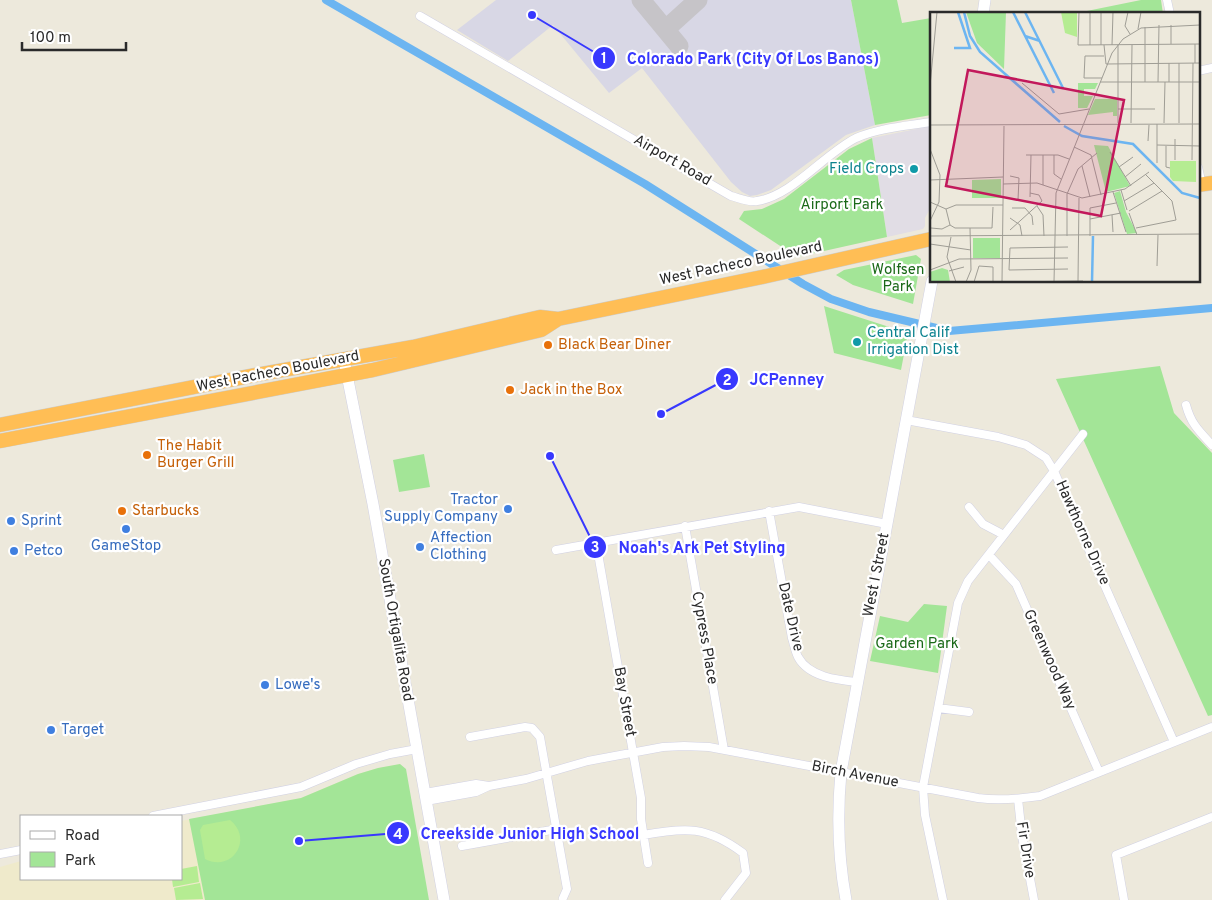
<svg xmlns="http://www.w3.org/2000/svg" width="1212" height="900" viewBox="0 0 1212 900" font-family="Overpass,sans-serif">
  <rect width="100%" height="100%" fill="#ede9dc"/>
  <!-- industrial -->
  <path fill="#e1dde5" d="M931 126V207L925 218V226L923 229 887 237 872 138Z"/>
  <!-- education -->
  <path fill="#efeacb" d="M400 764 428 900H0V867L21 861V879H181V821L301 798 358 774 378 768Z"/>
  <!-- airport -->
  <path fill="#d8d7e5" d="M496 0H851L875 125 846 135 771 190 757 195 750 196 742 192 731 182 642 68 609 93 553 25 508 61 457 30Z"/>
  <!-- green -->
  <path fill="#a3e597" d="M851 0H897L902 23 931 18V115L875 125Z
    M1141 0H1161L1163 14H1072Z
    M872 138 887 237 797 257 739 219 744 211 762 209 784 199 849 149Z
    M916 255 921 259 913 304 853 285 836 275 844 270Z
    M824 306 908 333 901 370 834 353Z
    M1160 366 1174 413 1212 453V715L1208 716 1056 379Z
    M424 454 430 487 399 492 393 460Z
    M924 604 947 606 938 673 870 661 880 616 908 622Z
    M400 764 406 769 429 900H205L189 819 301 798 358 774 378 768Z"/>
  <!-- pitch -->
  <path fill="#b5ec92" d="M230 820C254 839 232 873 205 859L200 830 203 825Z
    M197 866 199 882 173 887 172 879H181V869Z
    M200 883 203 899 176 900 174 888Z"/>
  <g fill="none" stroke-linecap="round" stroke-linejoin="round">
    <!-- canal -->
    <path stroke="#6cb5f1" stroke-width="8" d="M326 0 645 184 803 284 831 299 869 312 949 331 1212 308"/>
    <!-- taxiway -->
    <path stroke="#c6c4c8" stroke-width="19" d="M641 0 679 46
      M666 29 698 0"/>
    <!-- street casing -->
    <g stroke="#d1d1e3" stroke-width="9">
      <path id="street" d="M1167 0 1170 14
        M420 16 731 196C739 198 749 203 757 201 792 196 824 154 856 138 879 128 907 126 931 122
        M1198 71 1212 68
        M1198 167 1202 185
        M1186 405C1191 424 1199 431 1212 445
        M906 420 998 437 1026 445 1046 458 1054 471 1174 742
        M969 507 983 524 1004 535
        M769 511 792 638C794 644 795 651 798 657 809 677 837 680 857 682
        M685 526 724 750
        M596 542 641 798V819L648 863
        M556 550 799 507 887 524
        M989 555 1016 584 1099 772
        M938 708 969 712
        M470 737 525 727 532 728 540 737 567 889 563 898
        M425 793 476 784 489 786
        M1018 799 1022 836 1034 900
        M426 801 476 792 489 786 526 779 588 761 663 747 684 746 709 747 978 798C999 801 1019 799 1040 796L1212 727
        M153 816 301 787 356 764 390 754 417 749
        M643 835C686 827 707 826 743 853L746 873 725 900
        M462 846 557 829
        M0 854 21 850
        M943 900 925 815 923 787 958 603 968 581 1083 434
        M1124 900 1116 855 1212 817"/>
    </g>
    <!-- secondary casing -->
    <g stroke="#d1d1e3" stroke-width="12">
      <path id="secondary" d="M983 14 985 0
        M344 360 373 504 444 900
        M846 900C838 857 837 815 841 772L932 281"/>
    </g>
    <!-- highway casing -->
    <g stroke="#ccc" stroke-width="15">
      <path id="highway" d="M1198 185 1212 183
        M0 425 261 374 413 347 540 317 558 319 767 276 931 239
        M0 441 373 370 541 330 558 319"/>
    </g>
    <!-- street -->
    <use href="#street" stroke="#fff" stroke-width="8"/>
    <!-- secondary -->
    <use href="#secondary" stroke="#fff" stroke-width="11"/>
    <!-- highway -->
    <use href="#highway" stroke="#ffbe55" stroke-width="14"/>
  </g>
  <!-- markers -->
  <g fill="#0f9aa8" stroke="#fff" stroke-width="2">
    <circle cx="914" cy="169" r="5"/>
    <circle cx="857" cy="342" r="5"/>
  </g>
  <g fill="#e8710a" stroke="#fff" stroke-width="2">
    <circle cx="548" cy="345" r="5"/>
    <circle cx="510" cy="390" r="5"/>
    <circle cx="147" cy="455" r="5"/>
    <circle cx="122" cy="511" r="5"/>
  </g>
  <g fill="#3f7fe0" stroke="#fff" stroke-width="2">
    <circle cx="508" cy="509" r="5"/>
    <circle cx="11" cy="521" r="5"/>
    <circle cx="126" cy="529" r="5"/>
    <circle cx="420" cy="547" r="5"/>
    <circle cx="14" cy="551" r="5"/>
    <circle cx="265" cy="685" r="5"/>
    <circle cx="51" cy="730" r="5"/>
  </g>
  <g text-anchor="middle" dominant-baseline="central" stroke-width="4.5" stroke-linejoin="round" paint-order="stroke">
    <!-- street labels -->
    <g font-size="15" fill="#2a2a2a" stroke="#fff">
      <text transform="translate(672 161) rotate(30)">Airport Road</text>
      <text transform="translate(741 264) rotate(-12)">West Pacheco Boulevard</text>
      <text transform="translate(278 372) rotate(-11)">West Pacheco Boulevard</text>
      <text transform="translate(1082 533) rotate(66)">Hawthorne Drive</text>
      <text transform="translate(877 575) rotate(-79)">West I Street</text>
      <text transform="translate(790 617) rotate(77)">Date Drive</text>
      <text transform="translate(395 630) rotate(80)">South Ortigalita Road</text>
      <text transform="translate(704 638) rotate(80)">Cypress Place</text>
      <text transform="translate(1049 660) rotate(66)">Greenwood Way</text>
      <text transform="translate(624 702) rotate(80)">Bay Street</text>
      <text transform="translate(855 775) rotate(11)">Birch Avenue</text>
      <text transform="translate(1025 850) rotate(81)">Fir Drive</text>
    </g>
    <!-- culture labels -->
    <g font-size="15" fill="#0d838f" stroke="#fff" text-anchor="end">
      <text x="904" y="169">Field Crops</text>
      <text x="867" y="333" text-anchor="start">Central Calif<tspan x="867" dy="17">Irrigation Dist</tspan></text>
    </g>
    <!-- park labels -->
    <g font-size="15" fill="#1a6918" stroke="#fff">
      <text x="842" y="205">Airport Park</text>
      <text x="898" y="270">Wolfsen<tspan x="898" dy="17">Park</tspan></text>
      <text x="917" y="644">Garden Park</text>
    </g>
    <!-- food labels -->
    <g font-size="15" fill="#c56008" stroke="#fff" text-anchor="start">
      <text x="558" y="345">Black Bear Diner</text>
      <text x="520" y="390">Jack in the Box</text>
      <text x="157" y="446">The Habit<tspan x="157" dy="17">Burger Grill</tspan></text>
      <text x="132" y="511">Starbucks</text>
    </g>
    <!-- shop labels -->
    <g font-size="15" fill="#366cbe" stroke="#fff" text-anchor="start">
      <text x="498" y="500" text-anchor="end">Tractor<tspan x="498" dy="17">Supply Company</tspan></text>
      <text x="21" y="521">Sprint</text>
      <text x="430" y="538">Affection<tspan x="430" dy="17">Clothing</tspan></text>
      <text x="126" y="546" text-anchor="middle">GameStop</text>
      <text x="24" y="551">Petco</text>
      <text x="275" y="685">Lowe's</text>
      <text x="61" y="730">Target</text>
    </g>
  </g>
  <!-- overview -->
  <g transform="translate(930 12)">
    <rect width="270" height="270" fill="#ede9dc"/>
    <path d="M36 0H76L74 57 47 31ZM148 71H168L165 77H154V84H163L157 96H148ZM165 87H187V104H183V100L158 103ZM164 133 178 134 200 174 176 180ZM71 167V186H42V168ZM190 179 196 200 207 221 197 222 184 181ZM43 226H70V246H43ZM12 256 18 258 20 270H0V260Z" fill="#a3e597"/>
    <path d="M131 0H147V25L135 21ZM240 149H266V170L243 169 240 165Z" fill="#b5ec92"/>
    <path fill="none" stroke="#6cb5f1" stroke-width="2.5" d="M34 0 40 24 50 40 130 110M83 0 124 81M95 0 133 76M95 24 110 29M24 36H40L28 0M134 114 152 124 203 132 252 181 270 186M162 270 163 224"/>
    <path fill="none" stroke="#9f9d95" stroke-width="1" d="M149 0 148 33 270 32M198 0 195 14 200 22M208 17 211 0M241 32V13M160 33V0M171 33V0M174 33 176 52 270 51M182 33 183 0M188 33V111M265 51V32M172 66H154L155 44H174M170 70H270M215 70V15M228 70 229 13M239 70V51M92 71 129 102 159 97M0 74 7 0M188 97H225M201 111 202 33M234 111 235 70M249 111V51M0 113 270 112M218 129 219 113M227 133 270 134M236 134V155L240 156M144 135 161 143 171 183M0 137 10 163 9 190 0 209M180 140 201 174M96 143H128L139 147M124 143V162L131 167M245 148V127M262 148 263 51M227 151V112M152 154 160 185M189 155 203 145M80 164 89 166 88 188M195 165 211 152M0 168 73 165M73 172 107 171 152 186 195 177 219 160M113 173V143M0 175V191M191 178 197 198M183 180 196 220M100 185 101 143M194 189 224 171M0 190 16 197 20 213M107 194 113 203 114 224M82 196H95L102 204 103 213M16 197 26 193H73M199 199 232 179M199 201 207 223M182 203 183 220M80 206 90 213 92 224M160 207 191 201M20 213 25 216H62L63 195M1 216 12 217 20 213M206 216 246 208 242 189 216 163M80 218 112 189 109 183 100 181M0 224 270 222M137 224V182L148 157 167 141M160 224V196L186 191M21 225 17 245 26 270M0 232 41 238M138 235 80 236 79 258 138 257M227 254 228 223M0 258 29 247 138 246M19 259 34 255M148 269 149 186M36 270 41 258 40 216M44 270 49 254 63 255V270M72 270 74 114M76 270 153 269M124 270 126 181 182 41 193 27 211 16 270 13"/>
    <path fill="#c2185b" fill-opacity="0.15" stroke="#c2185b" stroke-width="2.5" d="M38 58 194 88 171 204 16 174Z"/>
    <rect width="270" height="270" fill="none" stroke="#2a2a2a" stroke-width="2.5"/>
  </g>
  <!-- callouts -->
  <path fill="none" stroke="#3838fe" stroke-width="2" d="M532 15L604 58M661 414L727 379M550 456L595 547M299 841L398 833"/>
  <g fill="#3838fe" stroke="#fff" stroke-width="2">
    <circle cx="532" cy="15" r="5"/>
    <circle cx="661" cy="414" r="5"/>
    <circle cx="550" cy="456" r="5"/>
    <circle cx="299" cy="841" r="5"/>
    <circle cx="604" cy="58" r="12"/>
    <circle cx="727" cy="379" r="12"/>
    <circle cx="595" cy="547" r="12"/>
    <circle cx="398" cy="833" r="12"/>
  </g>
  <g font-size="15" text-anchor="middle" font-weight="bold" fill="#fff">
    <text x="604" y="63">1</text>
    <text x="727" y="385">2</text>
    <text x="595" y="552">3</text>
    <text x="398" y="839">4</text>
  </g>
  <g font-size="16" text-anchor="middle" font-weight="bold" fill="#3838fe" stroke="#fff" stroke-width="4.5" stroke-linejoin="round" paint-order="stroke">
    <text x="753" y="64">Colorado Park (City Of Los Banos)</text>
    <text x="787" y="385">JCPenney</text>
    <text x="702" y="553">Noah's Ark Pet Styling</text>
    <text x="530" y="839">Creekside Junior High School</text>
  </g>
  <!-- legend -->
  <rect x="20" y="815" width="162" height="65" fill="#ffffff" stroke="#aaaaaa"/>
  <rect x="30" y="831" width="25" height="8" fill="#ffffff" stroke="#aaaaaa"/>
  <text x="65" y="840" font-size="15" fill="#2a2a2a">Road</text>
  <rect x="30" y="852" width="25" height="15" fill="#a3e597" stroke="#aaaaaa"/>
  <text x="65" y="865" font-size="15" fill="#2a2a2a">Park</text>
  <!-- scale -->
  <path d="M22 42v8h104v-8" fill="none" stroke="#2a2a2a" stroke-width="2.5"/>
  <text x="30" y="42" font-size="15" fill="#2a2a2a" stroke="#ffffff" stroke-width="4" paint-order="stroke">100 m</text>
</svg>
